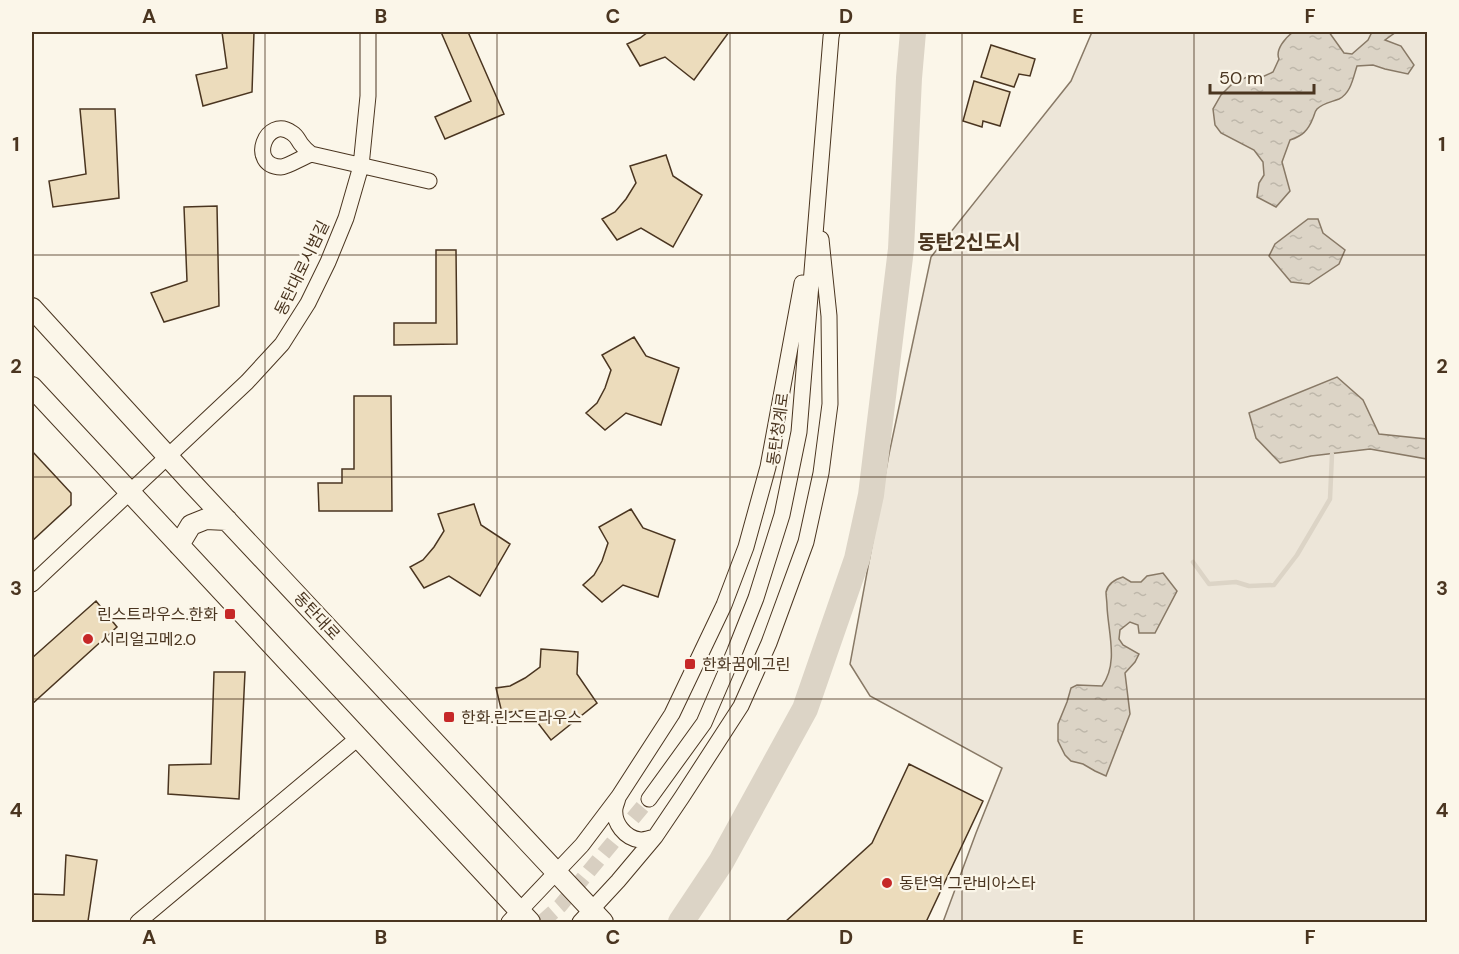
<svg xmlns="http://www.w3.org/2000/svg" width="1459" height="954" viewBox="0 0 1459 954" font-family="'DM Sans','Noto Sans KR',sans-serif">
  <defs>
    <pattern id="water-ripples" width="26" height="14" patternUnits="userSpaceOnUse" patternTransform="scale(1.5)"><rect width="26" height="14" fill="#dcd4c6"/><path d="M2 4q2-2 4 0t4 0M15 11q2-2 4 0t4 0" fill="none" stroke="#beb7aa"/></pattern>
  </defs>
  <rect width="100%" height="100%" fill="#fbf6e9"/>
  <!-- green -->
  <path fill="#ede6d9" stroke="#887966" stroke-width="1.5" d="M1092 32H1427V922H943L976 833 1002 768 870 696 850 664 889 454 931 257 1071 81Z"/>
  <!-- water -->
  <path fill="url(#water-ripples)" stroke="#887966" stroke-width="1.5" d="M1293 32H1329L1344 53 1352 54 1368 40 1372 32H1396L1385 40 1401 46 1414 65 1408 74 1385 69 1373 65 1357 66C1353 78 1351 93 1339 99 1332 102 1323 103 1317 109 1315 111 1314 116 1313 118 1308 131 1302 136 1290 140L1282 162 1290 191 1276 207 1257 197 1259 183 1264 175 1263 162 1254 150 1221 133 1215 125 1213 109 1221 95 1232 84 1247 77 1260 78 1273 72 1279 59C1275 50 1285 38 1293 32Z
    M1308 219H1318L1323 233 1345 250 1339 264 1309 284 1291 282 1269 256 1275 244Z
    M1337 377 1363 400 1379 434 1427 439V459L1370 449 1311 456 1280 463 1256 438 1249 413Z
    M1163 573 1177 591 1155 633H1139L1138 625 1130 622 1120 630 1119 639 1123 645 1139 654 1135 662 1125 673 1130 714 1106 776 1095 771 1083 764 1071 761 1065 755 1058 741V724L1067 702 1071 688 1077 685 1102 686C1119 663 1108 632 1107 606 1107 602 1106 596 1106 592 1108 583 1116 579 1123 577L1131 582H1141L1147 576Z"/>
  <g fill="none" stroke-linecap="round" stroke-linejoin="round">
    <!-- stream -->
    <path stroke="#dcd4c6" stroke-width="4.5" d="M1193 562 1209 584 1236 582 1249 586 1274 585 1297 555 1330 499 1332 454"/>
    <!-- river -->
    <path stroke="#dcd4c6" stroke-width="26" d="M681 922 721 862 805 709 857 559 871 495 901 249 909 78 913 32"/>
  </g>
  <!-- building -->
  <path fill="#ecdcbc" stroke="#4a3520" stroke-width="1.5" d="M222 32H254L252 92 203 106 196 75 227 68Z
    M441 32H468L504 114 445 139 435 117 471 101Z
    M648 32H729L694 80 665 57 640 66 627 44 640 38Z
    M991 45 1035 59 1030 76 1019 74 1014 87 981 77Z
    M974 81 1010 92 1000 126 983 121 982 127 963 121Z
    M80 109H115L119 198 53 207 49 181 86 174Z
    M666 155 673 176 702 195 673 247 641 228 617 240 602 219 615 212 626 199 636 183 630 166Z
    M217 206 219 306 164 322 151 293 187 281 184 207Z
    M436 250H456L457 344 394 345V323H436Z
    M634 337 646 356 679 368 661 425 626 413 605 430 586 413 597 403 605 388 611 370 602 355Z
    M354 396H391L392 511H319L318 483H342V469H354Z
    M32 451 71 493V505L32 541Z
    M474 504 481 525 510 544 480 596 449 576 424 588 410 567 423 560 434 547 444 531 438 514Z
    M631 509 643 528 675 540 658 597 623 585 602 602 583 585 594 575 602 561 608 543 599 527Z
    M96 601 117 627 32 704V658Z
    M541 649 578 652 577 674 597 703 551 740 528 710 502 713 496 688 510 686 525 678 540 667Z
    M214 672H245L239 799 168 794 169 765 211 764Z
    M909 764 983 801 926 922H785L872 843Z
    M66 855 97 860 88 921H32V894L64 895Z"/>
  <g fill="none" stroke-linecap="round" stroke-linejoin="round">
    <!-- minor-tunnel -->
    <path stroke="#d8cfc1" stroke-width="15" stroke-dasharray="15 8" stroke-linecap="butt" d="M542 922 560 906 649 799"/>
    <!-- minor casing -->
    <g stroke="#4a3520" stroke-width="17">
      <path id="minor" d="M311 154C303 157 287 167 281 167 247 166 266 114 292 133 297 136 298 140 301 144 304 148 307 151 311 154L429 181
        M32 584 247 382 282 344 308 303 328 262 346 218 361 166 368 96V32
        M618 798C618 799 615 807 615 808 613 823 625 838 640 840 645 840 650 838 655 837
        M649 799 704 723 735 651 756 598 782 515 799 432 831 37 832 32
        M138 922 358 738
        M509 922 582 845 619 796 672 714 724 605 746 547 768 467 802 283
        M580 922 618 881 655 837 682 797 741 706 769 643 806 542 821 473 830 404 829 316 821 239"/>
    </g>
    <!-- major casing -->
    <g stroke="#4a3520" stroke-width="22">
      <path id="major" d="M32 308 192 483 603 922
        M32 387 530 922
        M179 545 191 525 206 519 227 520"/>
    </g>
    <!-- minor -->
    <use href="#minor" stroke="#fbf6e9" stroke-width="15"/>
    <!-- major -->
    <use href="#major" stroke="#fbf6e9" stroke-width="20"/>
  </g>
  <!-- grid -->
  <path fill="none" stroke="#4a3520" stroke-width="1.5" stroke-opacity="0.55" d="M265 32V922M497 32V922M730 32V922M962 32V922M1194 32V922M32 255H1428M32 477H1428M32 699H1428"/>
  <!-- markers -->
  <g fill="#c62828" stroke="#fbf6e9" stroke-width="2">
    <rect x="224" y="608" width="12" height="12" rx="3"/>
    <circle cx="88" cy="639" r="6"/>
    <rect x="684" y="658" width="12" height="12" rx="3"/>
    <rect x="443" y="711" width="12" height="12" rx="3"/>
    <circle cx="887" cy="883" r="6"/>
  </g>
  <g text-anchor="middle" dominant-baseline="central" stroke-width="4.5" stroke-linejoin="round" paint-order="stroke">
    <!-- street labels -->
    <g font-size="16" fill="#4a3520" stroke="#fbf6e9">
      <text transform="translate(302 268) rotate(-64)">동탄대로시범길</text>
      <text transform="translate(778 429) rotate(-82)">동탄청계로</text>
      <text transform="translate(317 616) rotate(47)">동탄대로</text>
    </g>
    <!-- poi labels -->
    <g font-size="16" fill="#4a3520" stroke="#fbf6e9" text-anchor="start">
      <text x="218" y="614" text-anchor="end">린스트라우스.한화</text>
      <text x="100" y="639">시리얼고메2.0</text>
      <text x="702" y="664">한화꿈에그린</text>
      <text x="461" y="717">한화.린스트라우스</text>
      <text x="899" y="883">동탄역 그란비아스타</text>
    </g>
    <!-- quarter labels -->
    <g font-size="20" font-weight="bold" fill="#4a3520" stroke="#fbf6e9">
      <text x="969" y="242">동탄2신도시</text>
    </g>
  </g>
  <!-- border -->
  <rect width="1459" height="954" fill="none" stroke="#fbf6e9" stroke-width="66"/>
  <!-- scale -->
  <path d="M1210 84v9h104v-9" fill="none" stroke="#4a3520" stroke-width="3"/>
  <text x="1219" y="84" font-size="18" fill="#4a3520" stroke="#fbf6e9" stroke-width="4.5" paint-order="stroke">50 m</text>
  <rect x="33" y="33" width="1393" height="888" fill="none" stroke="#4a3520" stroke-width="2"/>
  <g font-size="20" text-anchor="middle" font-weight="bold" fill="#4a3520">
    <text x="149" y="23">A</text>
    <text x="381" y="23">B</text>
    <text x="613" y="23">C</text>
    <text x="846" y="23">D</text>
    <text x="1078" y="23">E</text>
    <text x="1310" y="23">F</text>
    <text x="16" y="151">1</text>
    <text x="1442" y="151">1</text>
    <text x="16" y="373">2</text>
    <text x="1442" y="373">2</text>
    <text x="16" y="595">3</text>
    <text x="1442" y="595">3</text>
    <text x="16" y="817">4</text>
    <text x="1442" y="817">4</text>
    <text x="149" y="944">A</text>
    <text x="381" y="944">B</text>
    <text x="613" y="944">C</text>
    <text x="846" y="944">D</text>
    <text x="1078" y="944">E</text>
    <text x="1310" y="944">F</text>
  </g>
</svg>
